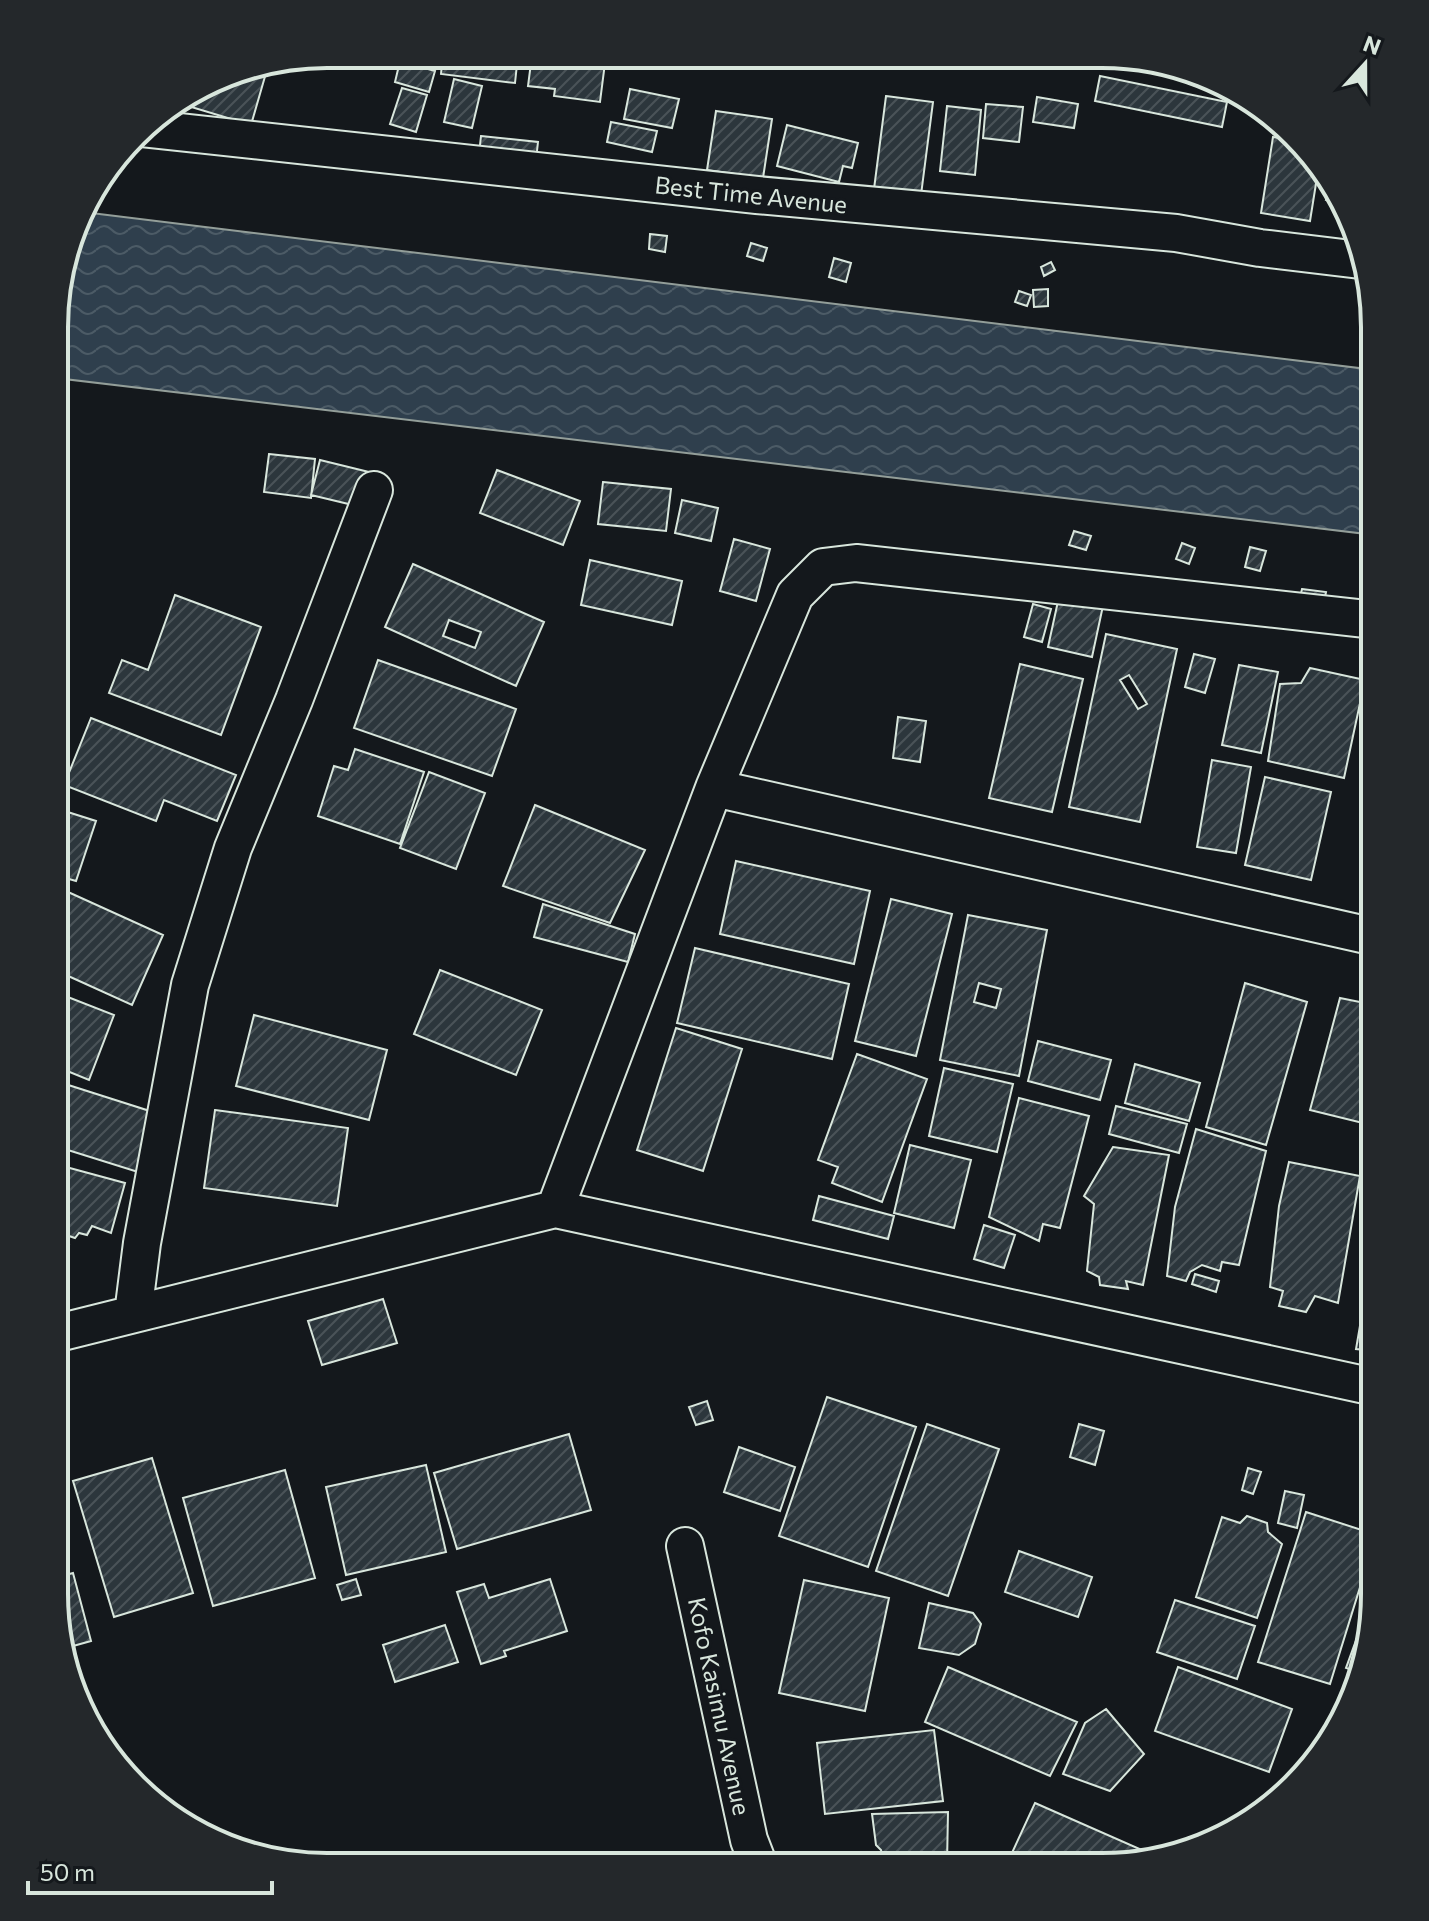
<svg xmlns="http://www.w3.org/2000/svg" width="1429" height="1921" viewBox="0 0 1429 1921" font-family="Commissioner,sans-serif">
  <defs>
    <pattern id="water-waves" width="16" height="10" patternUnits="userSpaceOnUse" patternTransform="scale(2)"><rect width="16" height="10" fill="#2f3f4d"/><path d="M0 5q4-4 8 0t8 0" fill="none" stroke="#4c5b66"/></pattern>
    <pattern id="building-hatch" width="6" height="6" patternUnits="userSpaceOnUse" patternTransform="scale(2)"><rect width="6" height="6" fill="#2c363c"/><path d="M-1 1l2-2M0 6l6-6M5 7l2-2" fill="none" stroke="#4a5358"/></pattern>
  </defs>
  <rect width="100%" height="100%" fill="#14181c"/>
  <!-- water -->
  <path fill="url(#water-waves)" stroke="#939e99" stroke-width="2" d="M83 212 1375 370V535L56 378V291Z"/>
  <!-- building -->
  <path fill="url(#building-hatch)" stroke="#d8e6dc" stroke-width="2" fill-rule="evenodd" d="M443 54 518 55 515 83 441 74Z
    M532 55H606L600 102 554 96 555 89 528 86Z
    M1114 56H1138L1270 113Z
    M400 61 435 71 429 92 395 82Z
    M246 67 266 73 251 125 178 103 239 69Z
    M1100 76 1227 102 1222 127 1095 101Z
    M454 79 482 86 472 128 444 122Z
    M402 88 427 95 416 132 390 124Z
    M630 89 679 99 672 128 624 119Z
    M886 96 933 102 921 195 874 189Z
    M1037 97 1078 104 1074 128 1033 122Z
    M986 104 1023 107 1019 142 983 138Z
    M947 106 981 110 975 175 940 171Z
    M716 111 772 119 763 178 707 170Z
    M611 122 657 131 652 152 607 142Z
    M787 125 858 143 852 168 843 166 839 182 777 166Z
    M481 136 538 142 535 169 478 163Z
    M1273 137 1292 140 1318 171 1310 221 1261 213Z
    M1331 187 1347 206V207L1326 200Z
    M650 234 667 236 665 252 649 249Z
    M751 243 767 248 763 261 747 256Z
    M834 258 851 263 846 282 829 277Z
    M1051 262 1055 270 1044 276 1041 267Z
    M1048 289V306L1034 307 1033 290Z
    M1019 291 1031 295 1027 306 1015 302Z
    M269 454 315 459 311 498 264 492Z
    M320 460 369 472 361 507 311 495Z
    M497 470 580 501 563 545 480 513Z
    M603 482 671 489 666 531 598 524Z
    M682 500 718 508 711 541 675 533Z
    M1074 531 1091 536 1086 550 1069 545Z
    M734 539 770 549 756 601 720 591Z
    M1182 543 1195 548 1189 564 1176 559Z
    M1250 547 1266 551 1260 571 1245 567Z
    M590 560 682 581 672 625 581 605Z
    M413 564 544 622 516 686 385 627ZM449 620 481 632 475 648 443 636Z
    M1302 589 1326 592 1324 602 1300 598Z
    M1060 592 1104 601 1092 657 1048 647Z
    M175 595 261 627 221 735 109 693 122 660 148 670Z
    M1033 604 1051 609 1042 642 1024 637Z
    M1106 634 1177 649 1140 822 1069 807ZM1129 675 1147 704 1138 709 1120 680Z
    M1194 654 1215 659 1205 693 1185 687Z
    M378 660 516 709 492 776 354 728Z
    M1020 664 1083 679 1052 812 989 798Z
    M1239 665 1278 672 1261 753 1222 745Z
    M1310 668 1365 680 1344 778 1268 761 1280 684 1301 683Z
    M898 717 926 721 920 762 893 758Z
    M91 718 236 775 217 821 164 800 156 821 64 785Z
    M355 749 424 772 400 844 318 816 334 766 348 770Z
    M1212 760 1251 767 1236 853 1197 847Z
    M429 772 485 793 456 869 400 848Z
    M1265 777 1331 792 1311 880 1245 865Z
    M535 805 645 850 610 923 503 886Z
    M55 808 96 821 76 881 55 875Z
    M736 861 870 891 854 964 720 934Z
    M57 887 163 935 132 1005 55 970Z
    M891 899 952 914 916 1056 855 1041Z
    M543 904 635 934 628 962 534 937Z
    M968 915 1047 930 1019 1076 940 1060ZM979 983 1001 989 996 1008 974 1002Z
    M695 948 849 984 832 1059 677 1023Z
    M440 970 542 1010 516 1075 414 1034Z
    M1245 983 1307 1002 1266 1145 1206 1127Z
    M55 992 114 1015 89 1080 55 1066Z
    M1340 998 1375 1005V1126L1310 1110Z
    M254 1015 387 1050 369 1120 236 1086Z
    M676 1028 742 1049 703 1171 637 1150Z
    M1038 1041 1111 1060 1100 1100 1028 1081Z
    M857 1054 927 1079 882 1202 832 1183 838 1167 818 1160Z
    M1135 1064 1200 1083 1189 1121 1125 1103Z
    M944 1068 1013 1084 997 1152 929 1136Z
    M62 1083 156 1113 138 1172 55 1146V1106Z
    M1019 1098 1089 1116 1060 1228 1043 1224 1039 1241 989 1217Z
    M1116 1106 1187 1124 1179 1153 1109 1134Z
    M215 1110 348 1128 337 1206 204 1188Z
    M1196 1129 1266 1151 1239 1265 1222 1262 1220 1271 1202 1265 1190 1272 1186 1281 1167 1276 1175 1207Z
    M910 1145 971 1160 954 1228 894 1213Z
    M1113 1147 1169 1155 1143 1285 1126 1281 1128 1289 1100 1285 1099 1277 1087 1271 1094 1204 1084 1196Z
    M1289 1162 1360 1176 1338 1303 1315 1296 1306 1312 1279 1306 1283 1291 1270 1287 1279 1206Z
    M55 1164 125 1183 111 1233 92 1226 87 1235 79 1233 75 1238 60 1233 62 1225 60 1222 55 1238 69 1245 63 1269 55 1268Z
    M819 1196 894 1216 888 1239 813 1220Z
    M984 1225 1015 1235 1004 1268 974 1259Z
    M1195 1274 1219 1281 1216 1292 1192 1284Z
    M383 1299 397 1343 322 1365 308 1321Z
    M1361 1320 1375 1322V1351L1356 1349Z
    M827 1397 916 1427 868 1567 779 1536Z
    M707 1401 713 1420 696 1425 689 1407Z
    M927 1424 999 1449 948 1596 876 1571Z
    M1079 1424 1104 1431 1095 1465 1070 1457Z
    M569 1434 591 1510 457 1549 434 1473Z
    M739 1447 795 1467 780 1511 724 1492Z
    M152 1458 193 1593 114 1617 73 1481Z
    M426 1465 446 1552 346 1575 326 1487Z
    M1248 1468 1261 1472 1253 1494 1242 1490Z
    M285 1470 315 1578 213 1606 183 1498Z
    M1285 1491 1304 1495 1297 1528 1278 1523Z
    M1306 1512 1374 1534V1542L1330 1684 1258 1662Z
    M1247 1516 1267 1523 1268 1532 1282 1544 1257 1618 1196 1597 1222 1517 1240 1523Z
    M1019 1551 1092 1577 1078 1617 1005 1592Z
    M73 1573 91 1641 66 1648 54 1595V1578Z
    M356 1579 361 1595 342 1600 337 1585Z
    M550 1579 567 1631 504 1651 506 1656 481 1664 457 1592 484 1584 489 1598Z
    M804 1580 889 1598 865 1711 779 1693Z
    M1374 1591V1613L1355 1671 1346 1668Z
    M1175 1600 1255 1626 1237 1679 1157 1652Z
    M929 1603 973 1613 981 1624 975 1644 959 1655 919 1648Z
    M445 1625 458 1662 395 1682 383 1645Z
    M948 1667 1077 1722 1050 1776 925 1722Z
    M1178 1667 1292 1709 1269 1772 1155 1731Z
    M1106 1709 1144 1754 1110 1791 1063 1774 1085 1723Z
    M934 1730 943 1801 825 1814 817 1743Z
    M1035 1803 1151 1854 1103 1867H1037L1011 1855Z
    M948 1812 947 1864 884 1866 881 1850 876 1845 872 1814Z"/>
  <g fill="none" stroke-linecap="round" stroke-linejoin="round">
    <!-- minor casing -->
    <g stroke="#d8e6dc" stroke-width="40">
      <path id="minor" d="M142 128 757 195 1176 233 1260 248 1360 260
        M714 788 795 595 823 567 856 563 1375 620
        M555 1209 714 788 1375 937
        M133 1314 142 1243 190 985 233 848 294 700 374 490
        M54 1334 555 1209 1374 1387
        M685 1546 749 1840 759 1866"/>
    </g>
    <!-- minor -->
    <use href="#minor" stroke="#14181c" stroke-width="36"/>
  </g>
  <g text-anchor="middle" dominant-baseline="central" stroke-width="6" stroke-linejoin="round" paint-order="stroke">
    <!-- street labels -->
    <g font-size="24" fill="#d8e6dc" stroke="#14181c">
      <text transform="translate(751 194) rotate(6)">Best Time Avenue</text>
      <text transform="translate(720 1706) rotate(78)">Kofo Kasimu Avenue</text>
    </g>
  </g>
  <!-- crop -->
  <path d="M0 0H1429V1921H0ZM327 68H1102A259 259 0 0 1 1361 327V1594A259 259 0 0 1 1102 1853H327A259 259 0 0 1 68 1594V327A259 259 0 0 1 327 68Z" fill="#24282b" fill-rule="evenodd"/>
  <path fill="none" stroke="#d8e6dc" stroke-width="4" d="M327 68H1102A259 259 0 0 1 1361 327V1594A259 259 0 0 1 1102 1853H327A259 259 0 0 1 68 1594V327A259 259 0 0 1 327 68Z"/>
  <!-- north arrow -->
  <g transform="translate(1365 64) rotate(21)" stroke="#14181c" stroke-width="6" paint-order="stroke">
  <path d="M0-6L14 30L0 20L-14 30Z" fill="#d8e6dc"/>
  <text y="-12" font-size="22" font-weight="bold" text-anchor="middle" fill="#d8e6dc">N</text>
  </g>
  <!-- scale -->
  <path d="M28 1881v12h244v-12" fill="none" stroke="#d8e6dc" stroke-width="4"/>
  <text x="40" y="1881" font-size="24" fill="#d8e6dc" stroke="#14181c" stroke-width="6" paint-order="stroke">50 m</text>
</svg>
